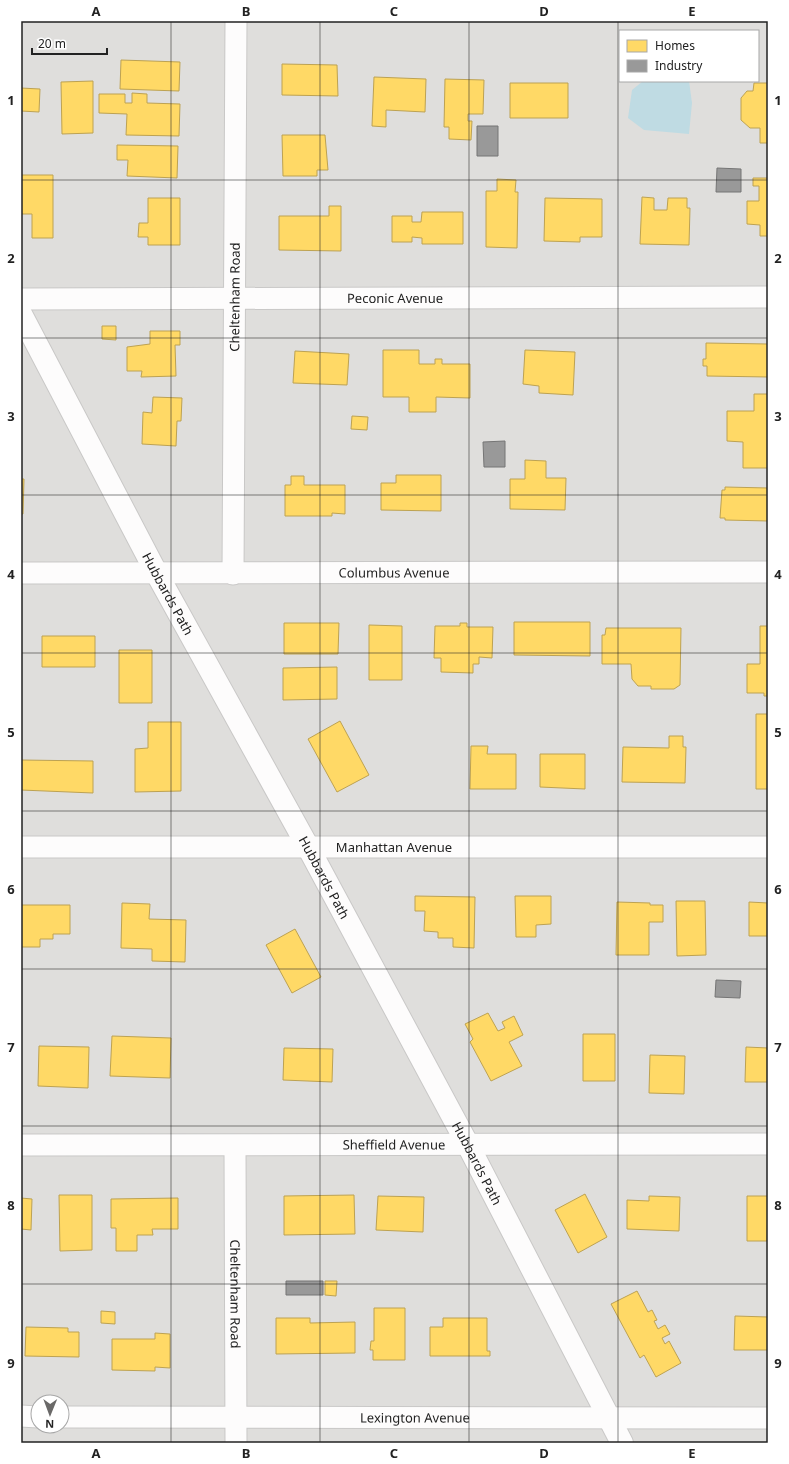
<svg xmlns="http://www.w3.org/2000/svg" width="789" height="1464" viewBox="0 0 789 1464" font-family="'Noto Sans',sans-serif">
  <rect width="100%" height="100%" fill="#f0eeeb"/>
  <!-- residential -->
  <path fill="#dfdedc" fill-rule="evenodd" d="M21 21H768V1443H21ZM620 31H758V81H620ZM38 1402H62V1426H38Z"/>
  <!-- water -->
  <path fill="#bfdbe3" d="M643 81H689L692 103 689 134 644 130 628 118 632 90Z"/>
  <!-- homes -->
  <path fill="#ffd966" stroke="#bda252" d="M121 60 180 62 179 91 120 89Z
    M282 64 337 65 338 96 282 95Z
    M374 77 426 79 425 112 386 110V127L372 126Z
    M445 79 484 80 483 114H468V121H472L471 140 449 139V127H444Z
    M93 81V133L62 134 61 82Z
    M510 83H568V118H510Z
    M754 83H768V143H760V128H750L741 120V98L747 91H753Z
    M21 88 40 89 39 112 21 111Z
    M132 93 147 94V103L180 104 179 136 126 135 127 114 99 113V94H125V103H132Z
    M282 135H325L328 170H317V176H283Z
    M117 145 178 146 177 178 127 176 128 160H117Z
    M21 175H53V238H32V214H21Z
    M753 178H768V236H760V225L747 224V201H759V186H753Z
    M497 179 516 180 515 192H518L517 248 486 247V191H497Z
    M642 197 654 198V210H667L668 198H687V208H690L689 245 640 244Z
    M148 198H180V245H148V237H138L139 223H148Z
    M545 198 602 199V237H580V242L544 241Z
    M329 206H341V251L279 250V216H329Z
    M422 212H463V244H422V238L412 237V242H392V216H412V222H421Z
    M102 326H116V340L102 339Z
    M150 331H180V345H175L176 376 141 377 142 371H127V347L150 344Z
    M706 343 768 344V377L707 376V366H703V359H706Z
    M383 350H419V364H435V359H442V364H470V398L436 397V412H409V397H383Z
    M525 350 575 352 573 395 539 393V386L523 384Z
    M295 351 349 354 347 385 293 383Z
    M754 394H768V468H743V442L727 441V411H754Z
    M153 397 182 398 181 421H177L176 446 142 444 143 412 152 413Z
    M352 416 368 417 367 430 351 429Z
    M525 460 546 461V478H566L565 510 510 509V479H525Z
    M396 475H441V511L381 510V483H396Z
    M291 476H304V485H345V514L332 513V516H285V485H291Z
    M21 479H24L23 514H21Z
    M725 487 768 488V521L725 520V518H720L722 490H725Z
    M514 622H590V656L514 655Z
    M284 623H339L338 654H284Z
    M460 623H467V627H493L492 658 479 657V664H473V673L441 672V658H434L435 626H460Z
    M369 625 402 626V680H369Z
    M760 626H768V696H764V693H747V664H760Z
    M606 628H681L680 685 674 689H651V686H638L632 679 631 664H602V635H605Z
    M42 636H95V667H42Z
    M119 650H152V703H119Z
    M337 667V699L283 700V668Z
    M756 714H768V789H756Z
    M340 721 369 775 337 792 308 739Z
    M148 722H181V791L135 792V749L148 748Z
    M669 736H683V747H686L685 783 622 782 623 747 669 748Z
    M471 746H488L487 754H516V789H470Z
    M540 754H585V789L540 787Z
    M21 760 93 761V793L21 790Z
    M415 896 475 897 474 948 453 947V938H438V932L424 931 425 911H415Z
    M515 896H551V924L536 925V937H516Z
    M676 901H705L706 955 677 956Z
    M617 902 650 903V905H663V922H649V955H616Z
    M749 902 768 903V936H749Z
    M122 903 150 904 149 919 186 920 185 962 152 961V949L121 948Z
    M21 905H70V934H53V939H40V947H21Z
    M295 929 321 977 292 993 266 945Z
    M488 1013 498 1031 505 1028 502 1022 514 1016 523 1035 509 1042 522 1066 491 1081 470 1042 473 1039 465 1024Z
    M583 1034H615V1081H583Z
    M112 1036 171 1038 170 1078 110 1076Z
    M39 1046 89 1047 88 1088 38 1086Z
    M746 1047 768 1048V1082H745Z
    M284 1048 333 1049 332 1082 283 1080Z
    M650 1055 685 1056 684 1094 649 1093Z
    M585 1194 607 1237 578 1253 555 1210Z
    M59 1195H92V1250L60 1251Z
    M354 1195 355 1234 284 1235V1196Z
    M378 1196 424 1197 423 1232 376 1230Z
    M649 1196 680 1197 679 1231 627 1229V1200L649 1201Z
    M747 1196H768L767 1241H747Z
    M21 1198 32 1199 31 1230 21 1229Z
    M178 1198V1229H152L153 1235H137V1251H116V1228H111V1199Z
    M325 1281H337L336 1296 325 1295Z
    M637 1291 648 1312 652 1310 657 1320 654 1321 658 1329 665 1325 670 1334 662 1338 665 1344 669 1341 681 1363 656 1377 644 1355 640 1358 611 1304Z
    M374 1308H405V1360H373V1350H370L371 1341H374Z
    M101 1311 115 1312V1324L101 1323Z
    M735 1316 768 1317V1350H734Z
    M276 1318H310V1323L355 1322V1353L276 1354Z
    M443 1318H487V1351H490V1356H430V1327H443Z
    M26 1327 68 1328V1332H79V1357L25 1356Z
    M155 1333 170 1334V1368L155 1367V1371L112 1370V1339H155Z"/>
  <!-- industry -->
  <path fill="#999" stroke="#757575" d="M477 126H498V156H477Z
    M717 168 741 169V192H716Z
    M505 441V467H484L483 442Z
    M716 980 741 981 740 998 715 997Z
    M286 1281H323V1295H286Z"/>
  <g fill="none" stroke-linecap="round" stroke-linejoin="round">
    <!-- minor casing -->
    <g stroke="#c9c8c7" stroke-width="23">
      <g id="minor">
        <path id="s1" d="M21 299 768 297"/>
        <path id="s2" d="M21 573 768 572"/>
        <path id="s3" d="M233 574 236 21"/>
        <path id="s4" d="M21 847H768"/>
        <path id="s5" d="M21 1145 768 1144"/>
        <path id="s6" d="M235 1146 236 1443"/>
        <path d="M21 1416 38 1417"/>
        <path id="s7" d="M62 1417 768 1418"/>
      </g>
    </g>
    <!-- tertiary casing -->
    <g stroke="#c9c8c7" stroke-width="24">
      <g id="tertiary">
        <path id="s8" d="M21 314 157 574 308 847 468 1145 622 1443"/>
      </g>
    </g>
    <!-- minor -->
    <use href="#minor" stroke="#fdfcfc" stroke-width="21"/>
    <!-- tertiary -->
    <use href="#tertiary" stroke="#fdfcfc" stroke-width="22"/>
  </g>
  <!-- grid -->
  <path fill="none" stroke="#222" stroke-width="1" stroke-opacity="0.55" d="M171 21V1443M320 21V1443M469 21V1443M618 21V1443M21 180H768M21 338H768M21 495H768M21 653H768M21 811H768M21 969H768M21 1126H768M21 1284H768"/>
  <g text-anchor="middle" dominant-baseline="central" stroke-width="4" stroke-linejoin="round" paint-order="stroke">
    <!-- street labels -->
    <g font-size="13" fill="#222" stroke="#fff">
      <text stroke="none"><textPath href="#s3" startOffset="277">Cheltenham Road</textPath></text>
      <text stroke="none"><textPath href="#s1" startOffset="374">Peconic Avenue</textPath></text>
      <text stroke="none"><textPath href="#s2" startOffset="373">Columbus Avenue</textPath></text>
      <text stroke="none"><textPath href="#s8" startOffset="316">Hubbards Path</textPath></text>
      <text stroke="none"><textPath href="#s4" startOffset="373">Manhattan Avenue</textPath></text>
      <text stroke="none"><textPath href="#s8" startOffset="640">Hubbards Path</textPath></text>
      <text stroke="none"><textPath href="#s5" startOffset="373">Sheffield Avenue</textPath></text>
      <text stroke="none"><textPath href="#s8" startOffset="964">Hubbards Path</textPath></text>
      <text stroke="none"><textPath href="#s6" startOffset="148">Cheltenham Road</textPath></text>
      <text stroke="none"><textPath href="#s7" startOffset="353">Lexington Avenue</textPath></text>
    </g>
  </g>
  <!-- border -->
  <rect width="789" height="1464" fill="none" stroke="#ffffff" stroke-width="44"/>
  <!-- legend -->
  <rect x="619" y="30" width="140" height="52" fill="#ffffff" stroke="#a7a7a7"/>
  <rect x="627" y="40" width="20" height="12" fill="#ffd966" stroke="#a7a7a7"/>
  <text x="655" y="50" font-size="12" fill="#222222">Homes</text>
  <rect x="627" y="60" width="20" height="12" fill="#999999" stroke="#a7a7a7"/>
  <text x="655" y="70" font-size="12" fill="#222222">Industry</text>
  <!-- north arrow -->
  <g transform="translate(50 1414) rotate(181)"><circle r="19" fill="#ffffff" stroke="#a7a7a7"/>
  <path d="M0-3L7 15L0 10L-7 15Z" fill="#6a6968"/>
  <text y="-6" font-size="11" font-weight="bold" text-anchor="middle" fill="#222222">N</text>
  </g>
  <!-- scale -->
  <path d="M32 48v6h75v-6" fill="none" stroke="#222222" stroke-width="2"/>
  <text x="38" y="48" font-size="12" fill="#222222" stroke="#ffffff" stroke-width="3" paint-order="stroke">20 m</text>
  <rect x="22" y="22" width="745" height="1420" fill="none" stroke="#222" stroke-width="1.5"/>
  <g font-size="13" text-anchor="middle" font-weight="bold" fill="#222">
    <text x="96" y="16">A</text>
    <text x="246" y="16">B</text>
    <text x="394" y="16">C</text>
    <text x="544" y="16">D</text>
    <text x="692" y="16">E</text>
    <text x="11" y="105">1</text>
    <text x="778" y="105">1</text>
    <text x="11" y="263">2</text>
    <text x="778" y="263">2</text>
    <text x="11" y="421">3</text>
    <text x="778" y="421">3</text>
    <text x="11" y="579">4</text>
    <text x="778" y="579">4</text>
    <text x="11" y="737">5</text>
    <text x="778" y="737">5</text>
    <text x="11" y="894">6</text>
    <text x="778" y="894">6</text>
    <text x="11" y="1052">7</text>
    <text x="778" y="1052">7</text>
    <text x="11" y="1210">8</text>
    <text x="778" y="1210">8</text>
    <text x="11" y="1368">9</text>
    <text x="778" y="1368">9</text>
    <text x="96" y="1458">A</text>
    <text x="246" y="1458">B</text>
    <text x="394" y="1458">C</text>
    <text x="544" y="1458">D</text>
    <text x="692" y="1458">E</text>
  </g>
</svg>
